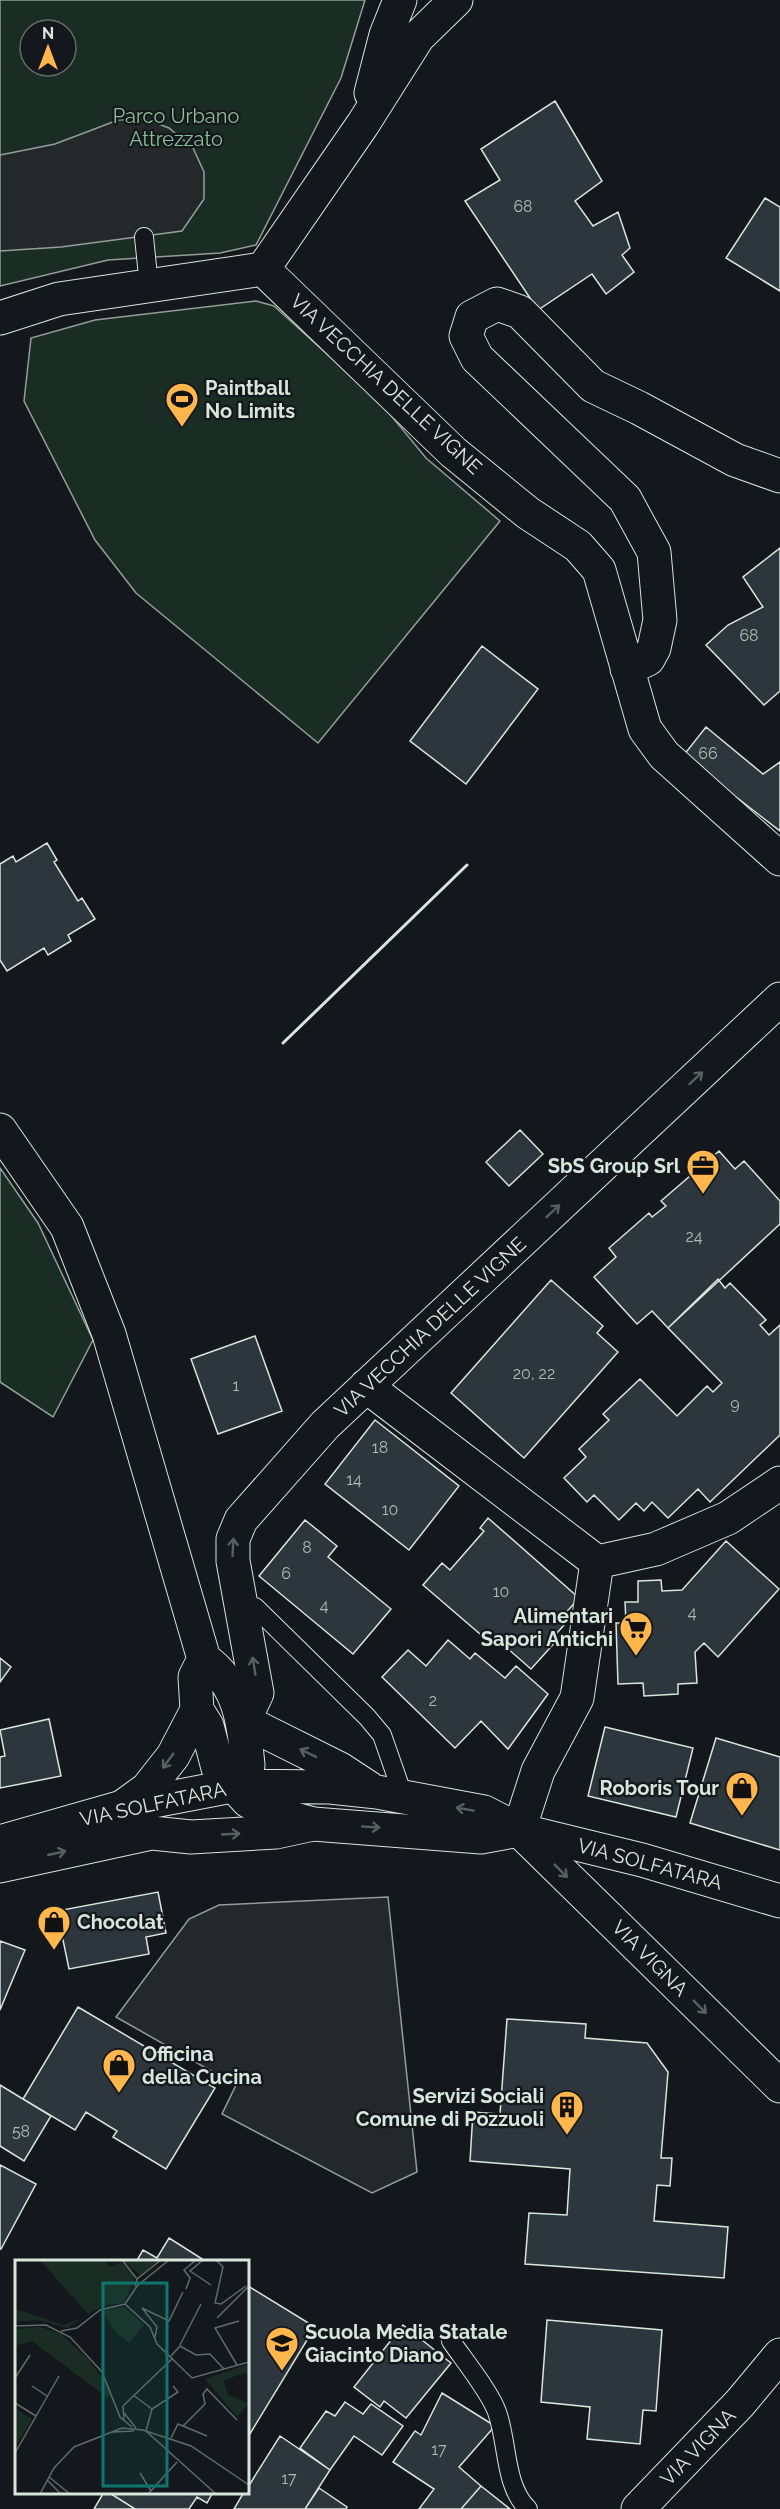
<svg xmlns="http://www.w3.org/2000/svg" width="780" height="2509" viewBox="0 0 780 2509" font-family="Raleway,sans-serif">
  <rect width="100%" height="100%" fill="#14181c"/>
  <!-- green -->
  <path fill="#1a2d24" stroke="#939e99" stroke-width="1.5" fill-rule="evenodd" d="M0 0H365L341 78 256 245 220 253 108 260 0 286ZM30 30H66V66H30Z
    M256 301 274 306 380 402 426 458 500 521 318 743 136 593 95 540 24 401 31 338 95 320Z
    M0 1168 38 1223 93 1340 53 1417 0 1382Z"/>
  <!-- parking -->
  <path fill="#24282b" stroke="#939e99" stroke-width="1.5" d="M145 119 169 128 193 148 204 172V199L182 231 61 247 0 251V155L55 144 118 120Z
    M388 1897 417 2172 372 2193 222 2114 236 2085 116 2017 189 1919 219 1905Z"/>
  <!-- building -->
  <path fill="#2c363c" stroke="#d8e6dc" stroke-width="1.5" d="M555 101 602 181 575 201 593 226 618 212 630 248 622 255 634 272 606 294 592 274 538 310 465 201 500 180 481 149Z
    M765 198 780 207V291L726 258Z
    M780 548V691L764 705 706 645 728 625 763 607 743 577Z
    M482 646 538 689 466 784 410 741Z
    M706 727 763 774 780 762V831L683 756Z
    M47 843 57 860 54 862 78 901 82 898 95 919 68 935 71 941 48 955 44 948 7 971 0 960V864L13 856 16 862Z
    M520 1130 543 1154 509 1186 486 1162Z
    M719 1151 735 1169 744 1161 780 1201V1224L668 1328 652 1311 637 1324 594 1277 616 1257 609 1248 649 1213 652 1217 666 1206 661 1201Z
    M718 1279 725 1288 730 1283 766 1320 760 1325 769 1335 780 1325V1435L710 1502 698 1489 668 1518 652 1502 644 1511 636 1503 619 1520 594 1495 587 1502 564 1478 586 1457 579 1449 609 1420 603 1414 640 1379 677 1416 707 1386 713 1392 722 1383 668 1328Z
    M551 1280 603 1326 597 1333 618 1352 524 1458 451 1393Z
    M255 1336 282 1411 218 1434 191 1359Z
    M375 1420 459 1486 409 1550 325 1484Z
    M488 1518 579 1598 563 1616 564 1625 557 1633 558 1639 531 1669 499 1641 494 1646 423 1585 442 1563 450 1570 484 1531 480 1528Z
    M305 1520 337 1546 328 1557 391 1609 353 1654 259 1576Z
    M726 1541 779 1589 718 1657 704 1643 695 1652 697 1683 678 1684V1694L644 1696 643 1683 618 1684 616 1623H626L625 1602H638V1581L661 1580 662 1591 682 1590Z
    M448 1640 470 1659 475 1653 505 1678 516 1666 548 1694 508 1749 481 1721 455 1748 382 1677 408 1650 426 1666Z
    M0 1658 11 1667 0 1682Z
    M49 1719 61 1776 0 1788V1757L5 1756 0 1730Z
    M605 1727 693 1748 676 1817 588 1796Z
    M716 1738 780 1757V1850L690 1823Z
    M158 1892 166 1933 146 1937 149 1954 69 1969 57 1911Z
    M0 1941 25 1950 0 2010Z
    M78 2007 215 2088 166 2169 113 2137 117 2131 86 2112 75 2130 23 2099Z
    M507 2019 586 2024 585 2038 647 2043 668 2072 661 2158H672L670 2186 657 2185 654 2221 728 2227 724 2278 525 2264 529 2213 567 2215 570 2169 470 2161 473 2112 500 2114Z
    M0 2085 51 2116 24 2161 0 2146Z
    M0 2165 36 2184 1 2249H0Z
    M169 2238 207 2262H136L143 2250 157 2258Z
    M248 2286 315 2327 248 2437Z
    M547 2320 662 2330 656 2411 643 2410 640 2444 587 2439 590 2407 541 2402Z
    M403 2325 451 2363 406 2418 384 2401 380 2407 354 2387Z
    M442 2393 495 2426 459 2467 481 2486 461 2509H419L434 2489 393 2462 415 2431 421 2435Z
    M345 2402 363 2414 371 2404 403 2426 382 2455 354 2436 330 2470 300 2448 326 2411 335 2416Z
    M280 2436 330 2470 305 2509H234L244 2492H248V2487Z
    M481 2486 510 2509H461Z
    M319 2488 347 2507 346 2509H305Z
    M104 2492H108L135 2509H94Z
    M108 2492H213L207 2503 197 2497 189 2509H135Z"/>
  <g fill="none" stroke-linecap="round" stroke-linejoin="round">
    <!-- service casing -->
    <g stroke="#d8e6dc" stroke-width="20">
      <path id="service" d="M144 237 149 286
        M241 1604 255 1607 367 1717 382 1735 404 1798
        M451 2341C464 2360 490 2392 497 2412 508 2442 504 2486 528 2509"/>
    </g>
    <!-- minor casing -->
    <g stroke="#d8e6dc" stroke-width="35">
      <path id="minor" d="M371 93 386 35 400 0
        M263 269 363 124 418 37 456 0
        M0 318 59 299 263 269 453 452 528 513 578 546 599 570 645 729 664 755 780 859
        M627 669 648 659 654 648 660 620 654 552 625 499 477 358 466 336 472 317 497 304 520 312 593 386 639 408 735 460 780 476
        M366 1386 597 1562
        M780 1483 728 1518 656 1549 597 1562 577 1698 538 1771 519 1830 780 2086
        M244 1721 257 1693 233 1561V1539L241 1520 325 1425 780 999
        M638 2509 740 2403 780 2355"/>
    </g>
    <!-- secondary casing -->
    <g stroke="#d8e6dc" stroke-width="35">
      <path id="secondary" d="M125 1805 147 1789 173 1756 197 1710
        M0 1842 122 1807 232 1786
        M0 1866 152 1833 191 1837 276 1832 313 1824"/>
    </g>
    <!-- primary casing -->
    <g stroke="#d8e6dc" stroke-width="35">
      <path id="primary" d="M0 1130 67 1227 109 1334 204 1659
        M204 1659 195 1677 197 1710 207 1726 218 1768 248 1801 272 1813 313 1824 481 1837 519 1830
        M204 1659C240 1684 244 1724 248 1765L232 1786
        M244 1721 340 1769 369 1788
        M232 1786 330 1787 377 1792 484 1812 519 1830 642 1860 780 1901"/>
    </g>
    <!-- service -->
    <use href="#service" stroke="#14181c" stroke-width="18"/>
    <!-- minor -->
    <use href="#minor" stroke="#14181c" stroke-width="33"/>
    <!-- secondary -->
    <use href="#secondary" stroke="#14181c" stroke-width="33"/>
    <!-- primary -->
    <use href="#primary" stroke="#14181c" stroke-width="33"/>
    <!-- wall -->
    <path stroke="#d8e6dc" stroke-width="3" d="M283 1043 467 865"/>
  </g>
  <!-- one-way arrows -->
  <defs><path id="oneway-shaft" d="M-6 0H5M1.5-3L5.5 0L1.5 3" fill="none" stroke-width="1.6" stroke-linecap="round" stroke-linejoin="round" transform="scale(1.5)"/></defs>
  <g stroke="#59605f">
    <use href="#oneway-shaft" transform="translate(696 1078) rotate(-43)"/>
    <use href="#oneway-shaft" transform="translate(553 1211) rotate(-43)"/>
    <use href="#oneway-shaft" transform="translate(233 1547) rotate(-87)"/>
    <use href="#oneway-shaft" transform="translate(254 1666) rotate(-99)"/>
    <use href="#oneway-shaft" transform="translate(308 1753) rotate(-154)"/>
    <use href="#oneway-shaft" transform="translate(168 1761) rotate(126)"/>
    <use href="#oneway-shaft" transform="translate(465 1809) rotate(-170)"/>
    <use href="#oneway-shaft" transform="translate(371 1827) rotate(4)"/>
    <use href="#oneway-shaft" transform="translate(231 1834) rotate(-3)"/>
    <use href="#oneway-shaft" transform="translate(57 1853) rotate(-13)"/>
    <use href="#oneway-shaft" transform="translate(561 1871) rotate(45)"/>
    <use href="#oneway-shaft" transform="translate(700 2007) rotate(45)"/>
  </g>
  <!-- icons -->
  <defs>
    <g id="stadium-pin" transform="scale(1.725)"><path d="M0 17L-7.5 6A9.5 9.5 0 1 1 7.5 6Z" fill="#ffb74d" stroke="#14181c"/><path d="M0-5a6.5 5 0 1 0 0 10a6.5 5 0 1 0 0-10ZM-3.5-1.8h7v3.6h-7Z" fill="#111"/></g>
    <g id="office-pin" transform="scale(1.725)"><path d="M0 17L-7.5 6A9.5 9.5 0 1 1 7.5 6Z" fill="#ffb74d" stroke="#14181c"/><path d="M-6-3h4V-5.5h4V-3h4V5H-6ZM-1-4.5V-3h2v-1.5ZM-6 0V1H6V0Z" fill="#111"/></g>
    <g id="supermarket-pin" transform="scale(1.725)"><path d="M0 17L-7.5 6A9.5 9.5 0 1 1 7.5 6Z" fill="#ffb74d" stroke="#14181c"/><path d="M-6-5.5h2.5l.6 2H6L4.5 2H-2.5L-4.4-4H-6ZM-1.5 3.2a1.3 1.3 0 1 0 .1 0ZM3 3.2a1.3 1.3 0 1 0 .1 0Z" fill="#111"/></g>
    <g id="shop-pin" transform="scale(1.725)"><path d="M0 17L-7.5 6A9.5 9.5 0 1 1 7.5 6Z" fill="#ffb74d" stroke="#14181c"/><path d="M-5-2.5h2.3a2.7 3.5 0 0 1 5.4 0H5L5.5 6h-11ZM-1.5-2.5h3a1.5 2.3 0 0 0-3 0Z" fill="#111"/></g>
    <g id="building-pin" transform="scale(1.725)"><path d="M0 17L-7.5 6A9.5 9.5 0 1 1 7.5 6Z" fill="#ffb74d" stroke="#14181c"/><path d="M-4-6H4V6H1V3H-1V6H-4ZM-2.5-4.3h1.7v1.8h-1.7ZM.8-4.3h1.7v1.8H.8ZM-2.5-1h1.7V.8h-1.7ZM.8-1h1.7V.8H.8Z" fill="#111"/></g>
    <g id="school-pin" transform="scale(1.725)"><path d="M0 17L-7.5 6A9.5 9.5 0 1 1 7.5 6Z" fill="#ffb74d" stroke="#14181c"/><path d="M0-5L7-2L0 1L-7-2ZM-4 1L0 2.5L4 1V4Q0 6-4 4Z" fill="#111"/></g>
  </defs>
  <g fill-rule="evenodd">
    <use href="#stadium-pin" x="182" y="399"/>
    <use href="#office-pin" x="703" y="1166"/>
    <use href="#supermarket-pin" x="636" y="1628"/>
    <use href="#shop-pin" x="742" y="1788"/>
    <use href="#shop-pin" x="54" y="1922"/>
    <use href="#shop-pin" x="119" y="2065"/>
    <use href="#building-pin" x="567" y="2107"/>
    <use href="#school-pin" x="282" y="2343"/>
  </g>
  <g text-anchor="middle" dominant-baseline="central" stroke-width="4.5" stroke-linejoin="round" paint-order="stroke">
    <!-- number labels -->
    <g font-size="16" fill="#adbab4">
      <text x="523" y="206">68</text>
      <text x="749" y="635">68</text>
      <text x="708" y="753">66</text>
      <text x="694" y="1236">24</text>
      <text x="534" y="1373">20, 22</text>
      <text x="236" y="1385">1</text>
      <text x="735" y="1403">9</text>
      <text x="380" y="1447">18</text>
      <text x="354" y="1479">14</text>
      <text x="390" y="1509">10</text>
      <text x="307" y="1547">8</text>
      <text x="286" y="1573">6</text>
      <text x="501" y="1591">10</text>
      <text x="324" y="1605">4</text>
      <text x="692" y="1612">4</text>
      <text x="433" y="1700">2</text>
      <text x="21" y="2131">58</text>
      <text x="439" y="2449">17</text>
      <text x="289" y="2478">17</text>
    </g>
    <!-- park labels -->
    <g font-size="20" fill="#8ac095" stroke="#14181c">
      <text x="176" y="116">Parco Urbano<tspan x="176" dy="23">Attrezzato</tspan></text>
    </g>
    <!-- street labels -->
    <g font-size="20" fill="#d8e6dc" stroke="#14181c">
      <text transform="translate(386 384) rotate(43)">VIA VECCHIA DELLE VIGNE</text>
      <text transform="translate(430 1327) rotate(-43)">VIA VECCHIA DELLE VIGNE</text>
      <text transform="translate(153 1804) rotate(-12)">VIA SOLFATARA</text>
      <text transform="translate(650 1864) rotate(15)">VIA SOLFATARA</text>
      <text transform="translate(650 1958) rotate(45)">VIA VIGNA</text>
      <text transform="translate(698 2447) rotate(-46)">VIA VIGNA</text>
    </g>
    <!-- poi labels -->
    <g font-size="20" font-weight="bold" fill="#d8e6dc" stroke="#14181c" text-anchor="start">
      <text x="205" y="388">Paintball<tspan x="205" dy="23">No Limits</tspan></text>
      <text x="680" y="1166" text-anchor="end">SbS Group Srl</text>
      <text x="613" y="1616" text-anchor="end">Alimentari<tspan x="613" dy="23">Sapori Antichi</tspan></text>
      <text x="719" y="1788" text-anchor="end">Roboris Tour</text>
      <text x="77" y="1922">Chocolat</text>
      <text x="142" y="2054">Officina<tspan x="142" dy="23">della Cucina</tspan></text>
      <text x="544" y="2096" text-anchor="end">Servizi Sociali<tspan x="544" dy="23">Comune di Pozzuoli</tspan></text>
      <text x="305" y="2332">Scuola Media Statale<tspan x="305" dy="23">Giacinto Diano</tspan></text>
    </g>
  </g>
  <!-- overview -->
  <g transform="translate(15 2260)">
    <rect width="234" height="234" fill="#14181c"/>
    <path d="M25 0H88L96 7 106 2 120 16 109 43 90 45 73 54ZM107 0H144L125 15ZM109 47 129 65 114 83 99 71 90 55 91 50ZM0 49 49 65 68 57 52 68 22 60 0 62ZM26 67 46 74 74 100 96 131 93 138 17 81 0 86V69ZM234 104V118L231 112 208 121 213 135 234 143 222 157 190 119ZM1 149 17 159 2 184 0 182Z" fill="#1a2d24"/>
    <path fill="none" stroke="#626a69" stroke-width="1.5" d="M107 0 122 19M188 0 175 11 196 25M201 0 208 7 200 43 206 44 231 26M120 26 122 19 146 0M171 29 175 18 169 10 181 0M110 44 122 26 154 0M202 58 234 26M0 66 31 65 55 77 87 112 105 157 117 167M46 71 62 68 85 50 110 44 135 67 142 84 177 118 234 102M140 77 142 67 127 48 154 61 168 32M165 85 186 44M156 96 165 86 181 95 195 94 209 109M222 105 200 68 224 61M0 118 15 95M17 126 32 136M158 126 163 132 137 149 131 171 201 234M118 135 137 149M0 143 21 156M109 153 121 168M109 160 108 146 158 98M168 166 192 176M97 172 119 171M156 178 163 164 168 166 190 144 188 134 192 129 222 160M0 193 44 116M125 213 136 231M34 217 55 234M32 220 46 234M25 234 39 208 59 187 107 168 128 170 176 186 234 225M133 234 162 202"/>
    <path fill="#0f766e" fill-opacity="0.15" stroke="#0f766e" stroke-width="3" d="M88 23H152V226H88Z"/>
    <rect width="234" height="234" fill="none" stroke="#d8e6dc" stroke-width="3"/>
  </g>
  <!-- north arrow -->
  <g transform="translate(48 48)"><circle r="28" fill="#14181c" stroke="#626a69" stroke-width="1.5"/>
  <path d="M0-4.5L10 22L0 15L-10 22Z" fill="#ffb74d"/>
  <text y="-9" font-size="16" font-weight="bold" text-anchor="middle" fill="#d8e6dc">N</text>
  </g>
</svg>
